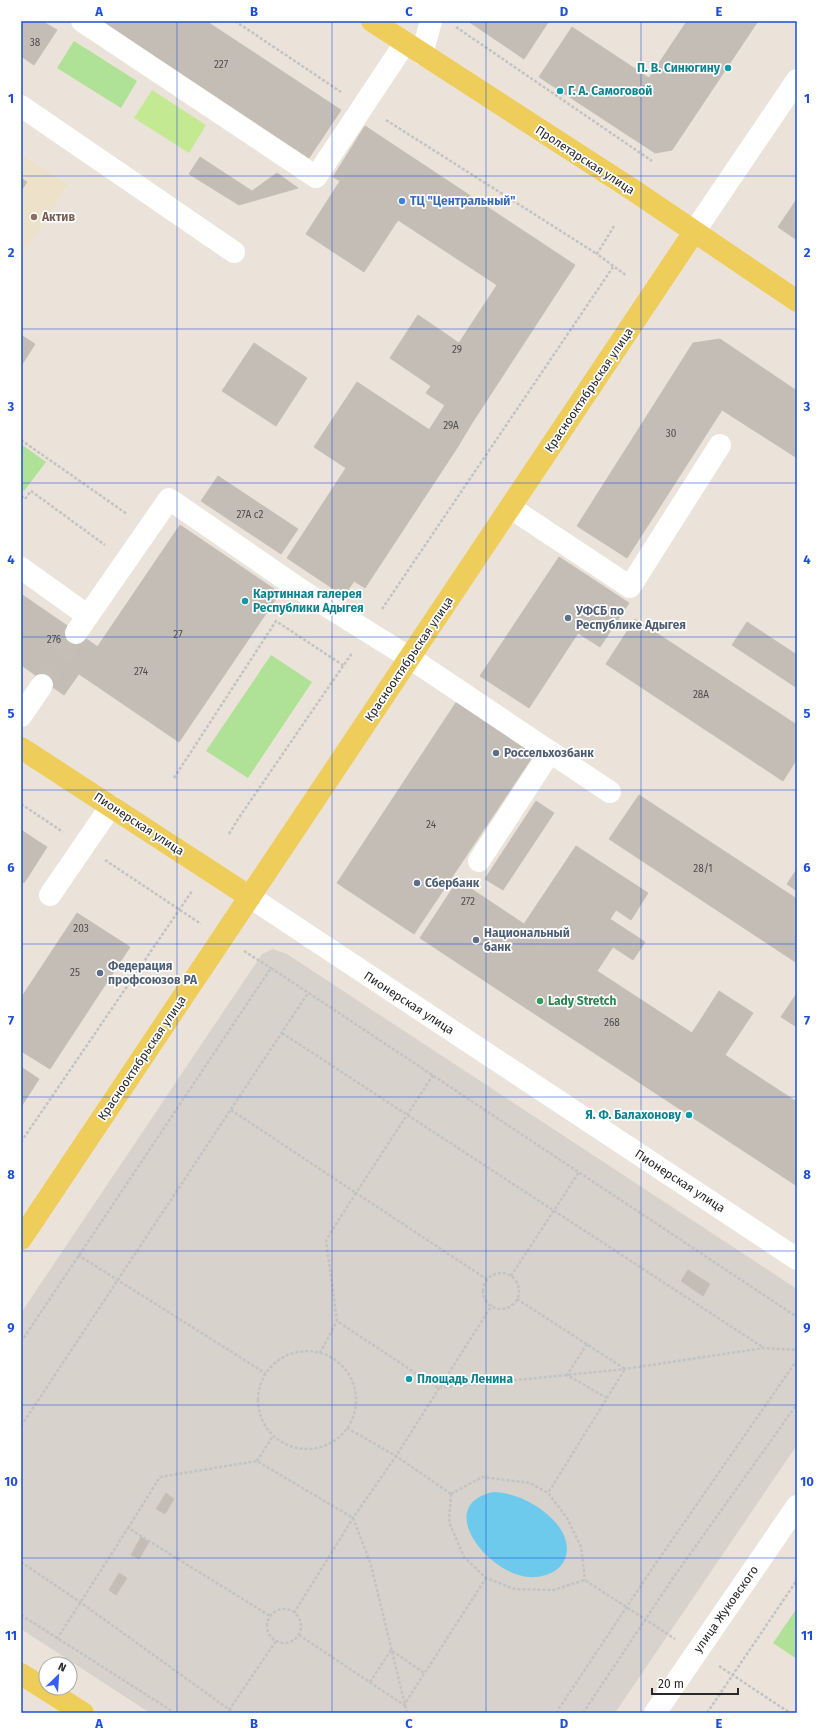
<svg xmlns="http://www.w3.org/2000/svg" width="818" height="1734" viewBox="0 0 818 1734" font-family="'Fira Sans',sans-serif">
  <rect width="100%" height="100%" fill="#ebe3da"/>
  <!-- education -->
  <path fill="#ede1c9" d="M21 154 68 185 25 251 21 249Z"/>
  <!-- green -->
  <path fill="#afe196" d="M74 41 137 81 121 108 57 68Z
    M21 444 46 462 24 491 21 489Z
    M271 655 312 682 248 778 206 751Z
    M797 1608V1659L773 1643Z"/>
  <!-- pitch -->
  <path fill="#c3e992" d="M152 90 206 125 189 153 134 118Z"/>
  <!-- plaza -->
  <path fill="#d7d3cc" d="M273 949 287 954 797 1289V1445L615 1713H150L21 1629V1313L262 954Z"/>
  <!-- water -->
  <path fill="#6dcaed" d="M493 1492C518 1493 541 1506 557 1524 576 1548 567 1574 536 1577 494 1582 430 1506 493 1492Z"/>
  <!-- building -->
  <path fill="#c3bdb6" stroke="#c6bfb4" d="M21 21H42L57 30 34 65 21 56Z
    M101 21H206L341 110 309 158Z
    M468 21H549L524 59Z
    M687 21H758L672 150 655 153 539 77 572 27 649 78Z
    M365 126 575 265 497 285 398 220 364 272 306 234 340 181 333 177Z
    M200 157 252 191 277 173 298 188 239 205 189 174Z
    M21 178 27 182 21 191Z
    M797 199V240L778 227Z
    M575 265 472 423 426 393 431 386 390 358 418 315 459 343 497 285Z
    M21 335 35 344 21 366Z
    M720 339 797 391V458L722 410 627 558 577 526 693 343Z
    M254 343 307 378 276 426 222 391Z
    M357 382 457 448 365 588 354 581 344 596 287 558 346 468 314 447Z
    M445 405 472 423 457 448 429 430Z
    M218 476 298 529 281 554 201 501Z
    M180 525 280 593 179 742 79 674Z
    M559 557 629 603 600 647 578 633 529 708 480 676Z
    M21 594 98 647 64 695 21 665Z
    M635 619 797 725V759L783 781 606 664Z
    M747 622 797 655V688L732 645Z
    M457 701 535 753 414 934 337 883Z
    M639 795 797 899V963L609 839Z
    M536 801 554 813 503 890 485 879Z
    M21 830 47 847 24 883 21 880Z
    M576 846 599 861 509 997 420 938 458 880 524 924Z
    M599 861 648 893 631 920 616 910 610 919 645 942 633 960 613 947 597 971 692 1033 719 991 753 1013 725 1055 797 1102V1186L509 997Z
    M797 869V891L787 884Z
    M77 913 130 947 50 1069 21 1051V998Z
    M797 993V1027L781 1017Z
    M21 1067 39 1079 21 1107Z
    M688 1270 710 1284 703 1296 681 1281Z
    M166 1493 174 1499 165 1514 156 1509Z
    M141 1537 149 1542 139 1559 131 1555Z
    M119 1573 127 1578 116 1595 109 1590Z"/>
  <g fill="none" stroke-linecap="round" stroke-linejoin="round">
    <!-- minor-tunnel -->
    <path stroke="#c4beb6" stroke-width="22" stroke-dasharray="22 11" stroke-linecap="butt" d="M42 685 76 633"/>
    <!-- path -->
    <path stroke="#c3c3c3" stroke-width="2.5" stroke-dasharray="3 2" stroke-linecap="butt" d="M235 21 341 92
      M456 27 652 161
      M386 120 597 254
      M614 226 597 254 627 276
      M21 440 127 514
      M21 496 25 499 31 491 105 545
      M382 609 613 267
      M174 778 276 621 344 666
      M21 804 63 832
      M229 834 238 819 352 653
      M105 860 201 924
      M244 951 271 968
      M282 1033 764 1348
      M433 1075 356 1193 488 1280
      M231 1110 356 1193 326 1240 337 1321 438 1388 625 1369 764 1348 797 1350
      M21 1142 192 891
      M78 1255 265 1373
      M483 1291a18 18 0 1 1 36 0a18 18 0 1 1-36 0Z
      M511 1276 579 1172
      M517 1299 625 1369 548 1493
      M21 1342 271 968 797 1317
      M587 1344 567 1375 607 1398
      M258 1400a49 49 0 1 1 98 0a49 49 0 1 1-98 0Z
      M320 1353 337 1321
      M21 1426 308 993
      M347 1428 396 1456 451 1494
      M257 1461 273 1436
      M451 1494 449 1522 464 1557 486 1578 515 1589 553 1590 585 1580 675 1639
      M451 1494 482 1477 530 1483 548 1493 567 1518 581 1547 585 1580
      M128 1528 160 1477 257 1461 353 1518 371 1565 407 1713
      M21 1562 80 1602 234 1713
      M267 1626a17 17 0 1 1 34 0a17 17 0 1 1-34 0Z
      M294 1613 353 1518 396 1456 492 1305
      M21 1615 175 1713
      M299 1635 404 1705 486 1578
      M57 1639 128 1528 270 1616
      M719 1666 790 1713
      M370 1682 391 1650 424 1673
      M229 1710 276 1641
      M556 1713 654 1566 797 1360
      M583 1713 673 1578 797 1404
      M707 1713 797 1580"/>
    <!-- minor -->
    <path stroke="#fff" stroke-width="22" d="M82 21 316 177 405 43
      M422 54 431 21
      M21 106 234 252
      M694 232 797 80
      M511 508 630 587 720 445
      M21 568 88 616
      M76 633 169 499 301 590 410 658 610 792
      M21 716 42 685
      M479 861 550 752
      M50 895 111 806
      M250 897 797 1259
      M655 1713 797 1506"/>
    <!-- major -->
    <path stroke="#efcd5b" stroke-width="22" d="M372 21 633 190 797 301
      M21 748 250 897
      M21 1239 694 232
      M21 1674 83 1713"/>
  </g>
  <!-- grid -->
  <path fill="none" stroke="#1d4ed8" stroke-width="1" stroke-opacity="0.55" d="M177 21V1713M332 21V1713M486 21V1713M641 21V1713M21 176H797M21 329H797M21 483H797M21 637H797M21 790H797M21 944H797M21 1097H797M21 1251H797M21 1405H797M21 1558H797"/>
  <!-- markers -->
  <g fill="#0f9aa8" stroke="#fff" stroke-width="1.5">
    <circle cx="728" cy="68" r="4"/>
    <circle cx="560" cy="91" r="4"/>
    <circle cx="245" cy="601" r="4"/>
    <circle cx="689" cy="1115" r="4"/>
    <circle cx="409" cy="1379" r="4"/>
  </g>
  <circle fill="#3f7fe0" stroke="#fff" stroke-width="1.5" cx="402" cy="201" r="4"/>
  <circle fill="#8d6e63" stroke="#fff" stroke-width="1.5" cx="34" cy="217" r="4"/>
  <g fill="#5c6f8a" stroke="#fff" stroke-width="1.5">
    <circle cx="568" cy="618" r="4"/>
    <circle cx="496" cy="753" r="4"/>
    <circle cx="417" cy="883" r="4"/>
    <circle cx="476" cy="940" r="4"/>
    <circle cx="100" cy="973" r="4"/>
  </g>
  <circle fill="#2e9e5b" stroke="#fff" stroke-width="1.5" cx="540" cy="1001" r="4"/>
  <g text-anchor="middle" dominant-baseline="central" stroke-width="3.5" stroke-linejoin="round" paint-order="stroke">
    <!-- number labels -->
    <g font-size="10" fill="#4f4d4c">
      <text x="35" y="43">38</text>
      <text x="221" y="65">227</text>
      <text x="457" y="350">29</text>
      <text x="451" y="426">29А</text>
      <text x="671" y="434">30</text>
      <text x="250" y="515">27А с2</text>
      <text x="178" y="635">27</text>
      <text x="54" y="640">276</text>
      <text x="141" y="672">274</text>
      <text x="701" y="695">28А</text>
      <text x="431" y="825">24</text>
      <text x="703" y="869">28/1</text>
      <text x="468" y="902">272</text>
      <text x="81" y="929">203</text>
      <text x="75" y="973">25</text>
      <text x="612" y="1023">268</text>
    </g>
    <!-- culture labels -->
    <g font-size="12" font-weight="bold" fill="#0d838f" stroke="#fff" text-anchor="start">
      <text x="720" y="68" text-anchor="end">П. В. Синюгину</text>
      <text x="568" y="91">Г. А. Самоговой</text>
      <text x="253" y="594">Картинная галерея<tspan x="253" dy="14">Республики Адыгея</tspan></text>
      <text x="681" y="1115" text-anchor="end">Я. Ф. Балахонову</text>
      <text x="417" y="1379">Площадь Ленина</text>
    </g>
    <!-- street labels -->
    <g font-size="12" fill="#282828" stroke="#fff">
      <text transform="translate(585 160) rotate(33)">Пролетарская улица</text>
      <text transform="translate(589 390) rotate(-56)">Краснооктябрьская улица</text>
      <text transform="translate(409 659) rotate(-56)">Краснооктябрьская улица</text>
      <text transform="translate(139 824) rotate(33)">Пионерская улица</text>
      <text transform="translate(409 1003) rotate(33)">Пионерская улица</text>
      <text transform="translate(142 1058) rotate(-56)">Краснооктябрьская улица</text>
      <text transform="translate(680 1181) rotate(33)">Пионерская улица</text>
      <text transform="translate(726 1609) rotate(-55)">улица Жуковского</text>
    </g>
    <!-- shop labels -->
    <g font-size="12" font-weight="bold" fill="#366cbe" stroke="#fff" text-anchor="start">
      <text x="410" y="201">ТЦ "Центральный"</text>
    </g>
    <!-- education labels -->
    <g font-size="12" font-weight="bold" fill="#785e54" stroke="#fff" text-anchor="start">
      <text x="42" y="217">Актив</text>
    </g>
    <!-- service labels -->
    <g font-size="12" font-weight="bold" fill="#4e5e75" stroke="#fff" text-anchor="start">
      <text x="576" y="611">УФСБ по<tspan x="576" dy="14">Республике Адыгея</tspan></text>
      <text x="504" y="753">Россельхозбанк</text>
      <text x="425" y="883">Сбербанк</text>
      <text x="484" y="933">Национальный<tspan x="484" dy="14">банк</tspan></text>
      <text x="108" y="966">Федерация<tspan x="108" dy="14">профсоюзов РА</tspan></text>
    </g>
    <!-- leisure labels -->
    <g font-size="12" font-weight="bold" fill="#27864d" stroke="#fff" text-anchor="start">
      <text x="548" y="1001">Lady Stretch</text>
    </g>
  </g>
  <!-- border -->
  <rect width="818" height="1734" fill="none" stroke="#ffffff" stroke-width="44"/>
  <!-- north arrow -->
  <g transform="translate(58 1676) rotate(25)"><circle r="19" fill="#ffffff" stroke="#a9a9a9"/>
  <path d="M0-3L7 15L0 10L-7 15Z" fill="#3a5df8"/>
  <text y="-6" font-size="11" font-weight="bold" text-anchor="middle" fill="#282828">N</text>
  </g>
  <!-- scale -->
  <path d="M652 1688v6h86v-6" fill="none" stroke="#282828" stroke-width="2"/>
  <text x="658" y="1688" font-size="12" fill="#282828" stroke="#ffffff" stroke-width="3" paint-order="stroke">20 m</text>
  <rect x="22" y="22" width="774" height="1690" fill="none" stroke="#1d4ed8" stroke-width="1.5"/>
  <g font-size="13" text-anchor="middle" font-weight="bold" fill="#1d4ed8">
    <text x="99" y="16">A</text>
    <text x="254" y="16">B</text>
    <text x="409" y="16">C</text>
    <text x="564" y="16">D</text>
    <text x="719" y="16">E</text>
    <text x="11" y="103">1</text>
    <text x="807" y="103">1</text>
    <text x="11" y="257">2</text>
    <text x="807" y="257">2</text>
    <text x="11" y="411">3</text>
    <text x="807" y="411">3</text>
    <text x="11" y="564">4</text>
    <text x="807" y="564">4</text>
    <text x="11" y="718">5</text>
    <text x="807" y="718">5</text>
    <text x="11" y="872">6</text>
    <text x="807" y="872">6</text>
    <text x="11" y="1025">7</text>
    <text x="807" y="1025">7</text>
    <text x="11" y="1179">8</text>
    <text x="807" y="1179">8</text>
    <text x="11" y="1332">9</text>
    <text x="807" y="1332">9</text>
    <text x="11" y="1486">10</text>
    <text x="807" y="1486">10</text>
    <text x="11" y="1640">11</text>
    <text x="807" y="1640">11</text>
    <text x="99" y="1728">A</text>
    <text x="254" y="1728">B</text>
    <text x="409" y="1728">C</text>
    <text x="564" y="1728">D</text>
    <text x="719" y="1728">E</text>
  </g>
</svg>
